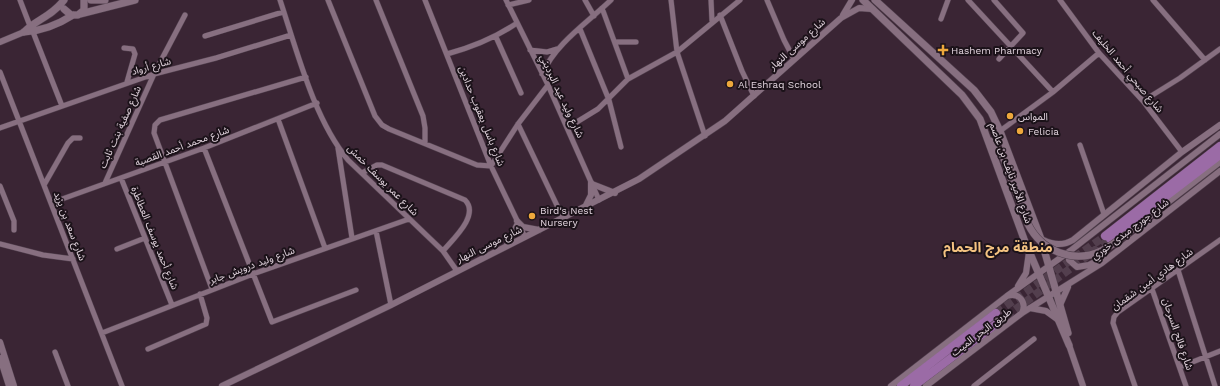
<svg xmlns="http://www.w3.org/2000/svg" width="1220" height="386" viewBox="0 0 1220 386" font-family="'Work Sans','Noto Sans Arabic',sans-serif">
  <rect width="100%" height="100%" fill="#3a2534"/>
  <g fill="none" stroke-linecap="round" stroke-linejoin="round">
    <!-- primary-tunnel -->
    <path stroke="#533f4e" stroke-width="8" stroke-dasharray="8 4" stroke-linecap="butt" d="M996 313 1105 236
      M996 324 1110 239"/>
    <!-- minor casing -->
    <g stroke="#52414e" stroke-width="6">
      <path id="minor" d="M20 0 30 26
        M280 0C297 51 314 119 348 160L443 251 457 271
        M328 0 375 116 382 125 389 129 477 165 491 166 518 124 548 85
        M376 0 423 116 425 128V143
        M425 0 491 166 525 237
        M506 0 548 85 599 200
        M585 0 594 16
        M671 0 677 52 705 136
        M711 0 712 21
        M767 0 784 40 794 59
        M968 0 1053 92
        M994 0 1023 33 999 59
        M1060 0 1099 53 1143 101 1182 152
        M1153 0 1205 60
        M508 5 529 0
        M602 8 628 79
        M720 15 742 71 754 96
        M941 19 948 0
        M580 29 609 100 621 147
        M33 32 62 106
        M205 36 283 12
        M496 37 521 93
        M615 42H636
        M124 48 133 49 135 54 127 82
        M530 50 547 52 557 49
        M447 54C473 47 495 38 517 23
        M0 72 122 386
        M542 74C556 43 587 23 611 0
        M1143 101 1180 78 1220 49
        M278 119 325 248
        M518 124 563 218
        M0 128 154 74 216 58 291 35
        M567 128 598 109 628 79 677 52 740 0
        M1000 131 1053 92 1099 53
        M1080 145 1104 214
        M204 148 272 322 356 290
        M338 148 352 238
        M362 173 377 165H382L465 200C480 215 453 239 443 251
        M121 178 172 305
        M105 183 154 74 185 15
        M44 185 68 143 73 138H80
        M0 186 14 221V230
        M51 203 204 148 317 103
        M376 231 391 305
        M0 244 43 255 73 259
        M117 249 145 238
        M1178 270 1215 386
        M212 289 154 133 155 125 160 120 306 77
        M1152 289 1186 386
        M102 333 253 274 409 219
        M148 349 206 324 207 318 200 294
        M55 352 68 386
        M1180 367 1220 351
        M974 386 1034 339
        M1135 386 1113 323 1114 317 1118 312 1220 240"/>
    </g>
    <!-- tertiary casing -->
    <g stroke="#52414e" stroke-width="7">
      <path id="tertiary" d="M843 15 852 0
        M0 42 24 32
        M592 184 615 193
        M585 207 591 195V183
        M517 221 523 227 539 230
        M1127 234 1220 162
        M1043 240C1053 245 1063 246 1073 240L1182 152 1220 125
        M507 245 518 223
        M1070 251 1069 260 1077 267 1089 265 1105 257
        M1018 286 1026 273 1029 252
        M1007 296C1019 292 1027 302 1022 313
        M1060 305 1068 287
        M1030 308 1046 311 1057 319
        M0 342 14 386
        M1069 345 1083 386
        M0 358 9 386
        M222 386 391 305 639 179 725 121 841 18 859 8 872 9
        M891 386 1007 296 1070 251 1220 134
        M926 386 1022 313 1102 263 1220 171"/>
    </g>
    <!-- secondary casing -->
    <g stroke="#52414e" stroke-width="8">
      <path id="secondary" d="M91 0H105
        M863 0 962 95 980 119 1024 239 1069 345
        M875 0 974 90 991 112 1000 131 1041 239 1068 333
        M64 9 71 15H78L84 10V0
        M80 14 135 0
        M24 32C41 31 59 24 73 15
        M24 32C37 19 51 17 64 0
        M990 141 1002 154 1028 224"/>
    </g>
    <!-- primary casing -->
    <g stroke="#52414e" stroke-width="9">
      <path id="primary" d="M1105 236 1220 146
        M1110 239 1220 155
        M901 386 996 313
        M914 386 996 324"/>
    </g>
    <!-- minor -->
    <use href="#minor" stroke="#876f80" stroke-width="5"/>
    <!-- tertiary -->
    <use href="#tertiary" stroke="#876f80" stroke-width="6"/>
    <!-- secondary -->
    <use href="#secondary" stroke="#876f80" stroke-width="7"/>
    <!-- primary -->
    <use href="#primary" stroke="#9b6ba6" stroke-width="8"/>
    <!-- secondary-bridge casing -->
    <g stroke="#52414e" stroke-width="8" stroke-linecap="butt">
      <path id="secondary-bridge" d="M1028 224C1041 251 1074 264 1101 251 1110 247 1118 240 1127 234"/>
    </g>
    <!-- secondary-bridge -->
    <use href="#secondary-bridge" stroke="#876f80" stroke-width="7"/>
  </g>
  <!-- markers -->
  <g fill="#eea83c" stroke="#1b1219" stroke-width="1.5">
    <path d="M941 44h4v4h4v4h-4v4h-4v-4h-4v-4h4z"/>
    <circle cx="730" cy="84" r="4"/>
    <circle cx="1010" cy="116" r="4"/>
    <circle cx="1020" cy="131" r="4"/>
    <circle cx="532" cy="216" r="4"/>
  </g>
  <g text-anchor="middle" dominant-baseline="central" stroke-width="4" stroke-linejoin="round" paint-order="stroke">
    <!-- street labels -->
    <g font-size="10" fill="#e2d4de" stroke="#1b1219">
      <text transform="translate(797 44) rotate(-42)">شارع موسى النهار</text>
      <text transform="translate(151 66) rotate(-16)">شارع أرواد</text>
      <text transform="translate(1128 71) rotate(50)">شارع صبحي أحمد الخليف</text>
      <text transform="translate(562 96) rotate(65)">شارع وليد عيد البرديني</text>
      <text transform="translate(482 116) rotate(68)">شارع باسل يعقوب حدادين</text>
      <text transform="translate(120 127) rotate(-66)">شارع صفية بنت ثابت</text>
      <text transform="translate(182 146) rotate(-20)">شارع محمد أحمد القصبة</text>
      <text transform="translate(1011 173) rotate(70)">شارع الأمير نايف بن عاصم</text>
      <text transform="translate(383 180) rotate(45)">شارع عمر يوسف خمش</text>
      <text transform="translate(70 226) rotate(69)">شارع سعد بن يزيد</text>
      <text transform="translate(1130 229) rotate(-37)">شارع جورج مبدى خوري</text>
      <text transform="translate(155 238) rotate(68)">شارع أحمد يوسف العطاطرة</text>
      <text transform="translate(489 244) rotate(-26)">شارع موسى النهار</text>
      <text transform="translate(252 265) rotate(-20)">شارع وليد درويش جابر</text>
      <text transform="translate(1152 279) rotate(-36)">شارع هادي أمين شقمان</text>
      <text transform="translate(981 332) rotate(-37)">طريق البحر الميت</text>
      <text transform="translate(1178 334) rotate(71)">شارع فالح السرحان</text>
    </g>
    <!-- poi labels -->
    <g font-size="10" fill="#e2d4de" stroke="#1b1219" text-anchor="start">
      <text x="951" y="50">Hashem Pharmacy</text>
      <text x="738" y="84">Al Eshraq School</text>
      <text x="1018" y="116">المواس</text>
      <text x="1028" y="131">Felicia</text>
      <text x="540" y="210">Bird's Nest<tspan x="540" dy="12">Nursery</tspan></text>
    </g>
    <!-- district labels -->
    <g font-size="14" font-weight="bold" fill="#f3c281" stroke="#1b1219">
      <text x="998" y="247">منطقة مرج الحمام</text>
    </g>
  </g>
</svg>
